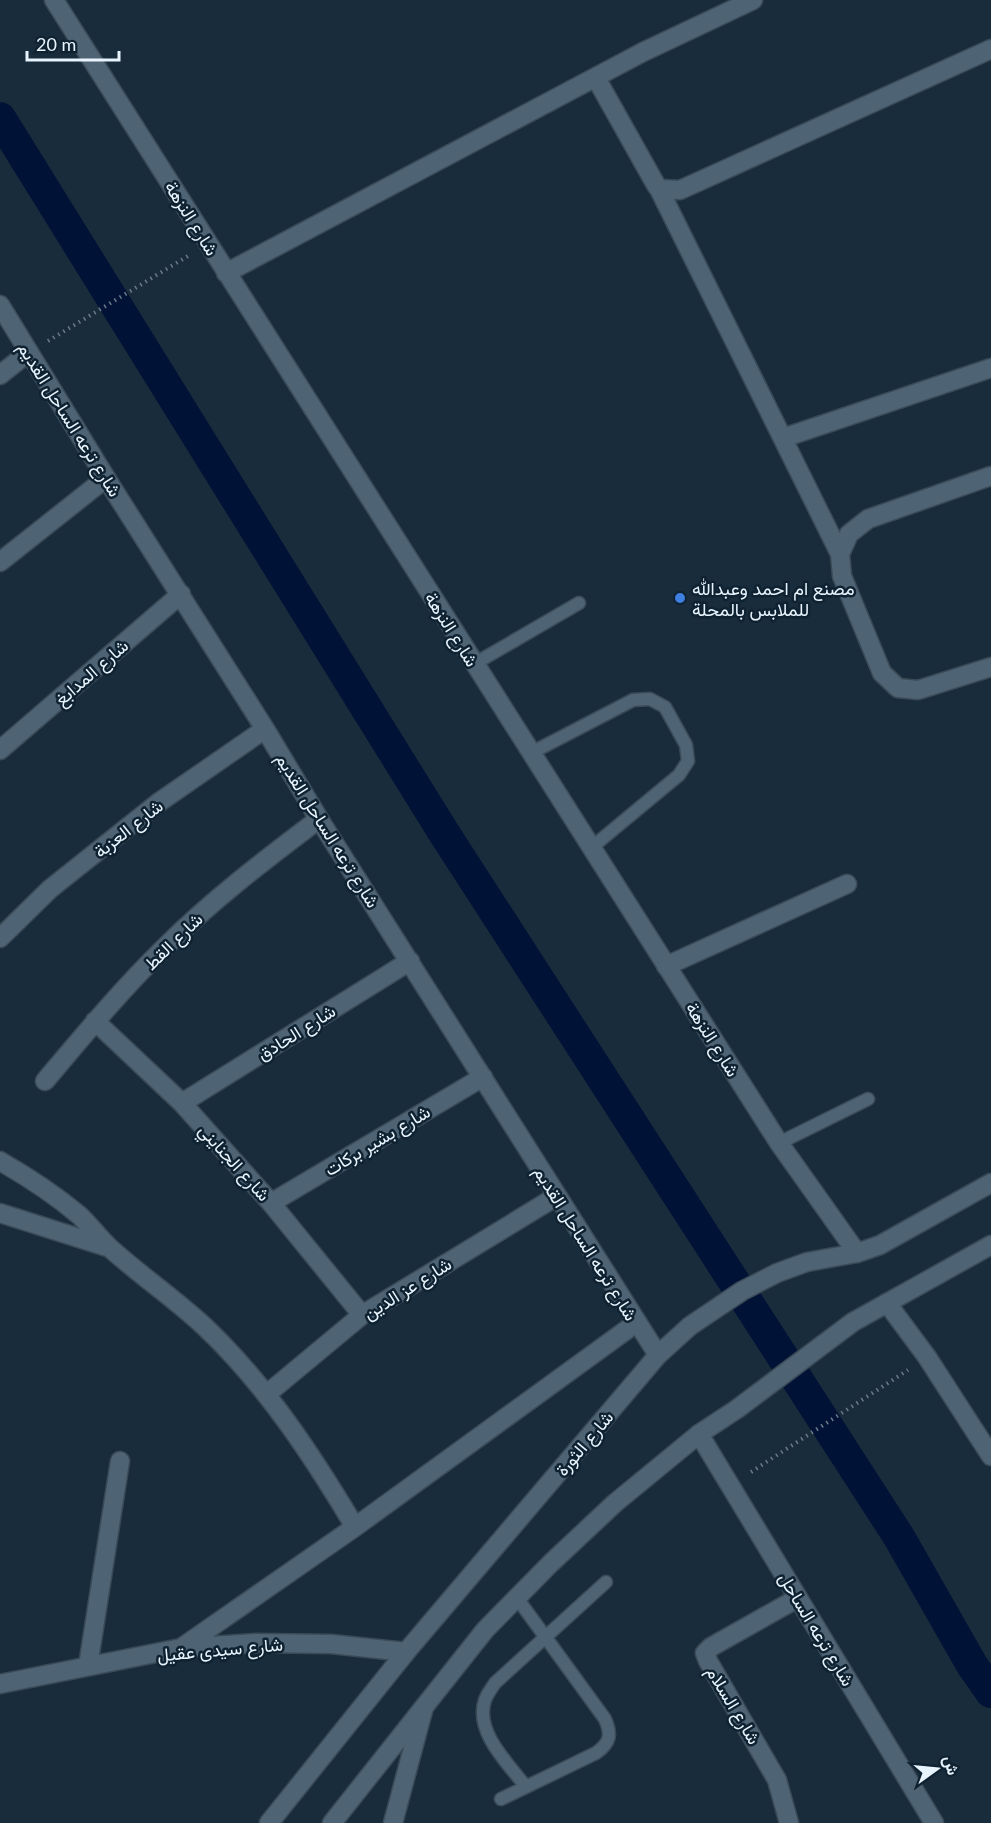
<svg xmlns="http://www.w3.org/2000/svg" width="991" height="1823" viewBox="0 0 991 1823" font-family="Lato,Vazirmatn,sans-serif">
  <rect width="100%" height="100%" fill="#192c3b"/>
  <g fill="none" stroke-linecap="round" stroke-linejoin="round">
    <!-- canal -->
    <path stroke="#001337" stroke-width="32" d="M0 118 444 833 899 1537 972 1665 991 1692"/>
    <!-- lane casing -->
    <g stroke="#3a4a57" stroke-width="15">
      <path id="lane" d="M474 664 579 603
        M531 753 633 700 650 699 665 707 686 745 688 761 679 775 591 848
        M779 1143 868 1099
        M526 1787C509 1764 474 1732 485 1700 487 1694 492 1688 495 1683L606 1582
        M501 1799 596 1753C610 1743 612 1735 605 1719L517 1598"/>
    </g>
    <!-- street casing -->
    <g stroke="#3a4a57" stroke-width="21">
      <path id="street" d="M54 0 779 1143 857 1253
        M596 78 656 185 659 189 680 190 991 49
        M659 189 840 554
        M226 273 643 52 753 0
        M0 305 106 478 265 729 319 819 658 1355
        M0 375 29 352
        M783 438 991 368
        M991 476 868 519 849 534 840 554 842 576 882 673 898 688 918 690 991 667
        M0 562 106 478
        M0 750 181 594
        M0 938 50 889 158 803 265 729
        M666 966 847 884
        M95 1021 182 1103 271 1203 362 1315
        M45 1081C83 1036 121 990 164 948 212 900 266 859 319 819
        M182 1103 410 961
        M0 1161C28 1177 54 1194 79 1215 90 1225 99 1238 110 1248 141 1276 175 1299 205 1327 266 1385 312 1455 355 1527
        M271 1203 483 1077
        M0 1213 107 1247
        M887 1303 927 1357 991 1456
        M267 1394 362 1315 557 1196
        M699 1434 934 1823
        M181 1648 355 1527 636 1323
        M88 1666 120 1461
        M0 1684 181 1648 256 1643 331 1644 406 1652
        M393 1823 424 1707
        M789 1823 777 1780 708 1661 705 1653 711 1647 798 1598"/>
    </g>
    <!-- secondary casing -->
    <g stroke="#3a4a57" stroke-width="21">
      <path id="secondary" d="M269 1823 406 1652 658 1355 690 1326 742 1291 777 1273 807 1262 857 1253 880 1245 991 1183
        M332 1823 485 1630 551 1563 615 1503 699 1434 737 1409 853 1322 991 1245"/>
    </g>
    <!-- path -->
    <path stroke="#6a7a87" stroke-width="4" stroke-dasharray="1.5 4.5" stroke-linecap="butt" d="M48 341 188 256
      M751 1472 908 1370"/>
    <!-- lane -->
    <use href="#lane" stroke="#4e6374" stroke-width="12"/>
    <!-- street -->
    <use href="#street" stroke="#4e6374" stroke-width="18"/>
    <!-- secondary -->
    <use href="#secondary" stroke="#4e6374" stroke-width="18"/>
  </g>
  <!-- markers -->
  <circle fill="#3f7fe0" stroke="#0f2231" stroke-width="2" cx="680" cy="598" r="6"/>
  <g text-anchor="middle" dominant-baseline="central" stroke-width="5" stroke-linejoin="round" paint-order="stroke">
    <!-- street labels -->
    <g font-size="18" fill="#e8f4fd" stroke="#0f2231">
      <text transform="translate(192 218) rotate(58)">شارع النزهة</text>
      <text transform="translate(70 419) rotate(58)">شارع ترعه الساحل القديم</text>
      <text transform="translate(452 629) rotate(58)">شارع النزهة</text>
      <text transform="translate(91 672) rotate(-41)">شارع المدابغ</text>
      <text transform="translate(128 828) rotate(-38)">شارع العزبة</text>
      <text transform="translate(328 830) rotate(58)">شارع ترعه الساحل القديم</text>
      <text transform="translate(173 941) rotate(-44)">شارع القط</text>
      <text transform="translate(296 1032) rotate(-32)">شارع الحادق</text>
      <text transform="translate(713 1039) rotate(58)">شارع النزهة</text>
      <text transform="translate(377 1140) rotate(-31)">شارع بشير بركات</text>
      <text transform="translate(235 1162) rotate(48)">شارع الجنايني</text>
      <text transform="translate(586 1243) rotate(58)">شارع ترعه الساحل القديم</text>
      <text transform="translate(407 1288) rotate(-32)">شارع عز الدين</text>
      <text transform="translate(584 1443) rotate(-50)">شارع الثورة</text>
      <text transform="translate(817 1629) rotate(59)">شارع ترعه الساحل</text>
      <text transform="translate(220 1649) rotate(-5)">شارع سيدى عقيل</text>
      <text transform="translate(734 1705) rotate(59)">شارع السلام</text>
    </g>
    <!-- poi labels -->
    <g font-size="18" fill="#e8f4fd" stroke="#0f2231" text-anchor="start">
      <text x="692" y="588">مصنع ام احمد وعبدالله<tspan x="692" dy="21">للملابس بالمحلة</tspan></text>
    </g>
  </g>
  <!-- north arrow -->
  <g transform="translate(937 1769) rotate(75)" stroke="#0f2231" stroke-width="4.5" paint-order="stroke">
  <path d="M0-4.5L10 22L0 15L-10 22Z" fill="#e8f4fd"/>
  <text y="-9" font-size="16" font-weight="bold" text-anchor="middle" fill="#e8f4fd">ش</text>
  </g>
  <!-- scale -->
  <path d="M27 51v9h92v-9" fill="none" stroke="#e8f4fd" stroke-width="3"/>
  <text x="36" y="51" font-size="18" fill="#e8f4fd" stroke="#0f2231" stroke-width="4.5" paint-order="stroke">20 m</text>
</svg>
